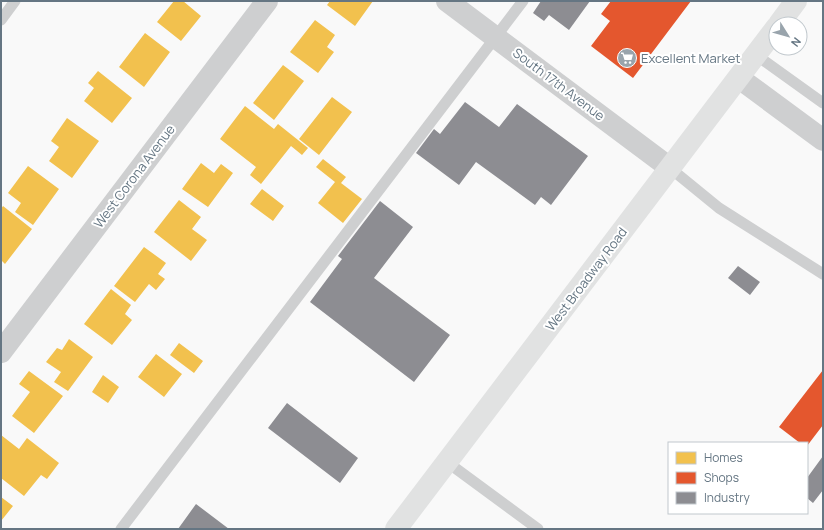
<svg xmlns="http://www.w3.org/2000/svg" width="824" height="530" viewBox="0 0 824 530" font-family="Manrope,sans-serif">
  <rect width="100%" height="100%" fill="#f9f9f9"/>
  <!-- homes -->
  <path fill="#f2c14e" d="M174 1H183L201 16 181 41 157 22Z
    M330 1H373L355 26 327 5Z
    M315 20 335 35 327 47 334 52 318 73 290 52Z
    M145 33 170 52 144 87 119 67Z
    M283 65 304 81 274 120 253 103Z
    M98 71 132 98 112 123 84 101 94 88 88 83Z
    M332 97 352 112 319 155 299 139Z
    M245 106 274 129 278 124 308 148 302 155 291 146 261 184 250 175 256 167 220 139Z
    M67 118 99 141 72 178 49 161 59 147 51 141Z
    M323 159 346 177 341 183 362 199 343 223 318 203 335 182 316 167Z
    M201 163 214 173 221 164 233 173 208 207 182 189Z
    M28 166 59 189 33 225 15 212 21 203 8 193Z
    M262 189 284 206 273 221 250 204Z
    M179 200 201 217 192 229 207 240 191 261 154 232Z
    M3 206 32 229 5 264 1 260V209Z
    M144 247 166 263 158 274 165 279 156 290 149 284 135 302 114 286Z
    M111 289 131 305 125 314 132 320 112 345 84 324Z
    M69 339 93 357 68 391 54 382 61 372 46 362 57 348 62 350Z
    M179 343 203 361 194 373 170 355Z
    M156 354 182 374 164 397 138 377Z
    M29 371 63 396 34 433 12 416 30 392 19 384Z
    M103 375 119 387 108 403 92 392Z
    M1 435 19 449 27 438 59 463 47 479 41 475 24 496 1 478Z
    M1 497 13 506 1 521Z"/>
  <!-- shops -->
  <path fill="#e4572e" d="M611 1 625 2 626 1H691L633 78 591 46 610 21 601 14Z
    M823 370V425L807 446V443H800L779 427Z"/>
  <!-- industry -->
  <path fill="#8d8d92" d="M541 1H590L569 30 549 15 544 21 533 13Z
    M465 102 499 127 517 104 588 156 551 205 541 197 535 205 476 162 459 185 416 153 434 129 440 134Z
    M380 201 413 227 374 278 450 335 414 382 310 302 342 259 338 256Z
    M738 266 760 282 750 295 728 278Z
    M287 403 358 458 340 483 268 428Z
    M823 456V490L813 503 807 498V478Z
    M196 504 229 529H178Z"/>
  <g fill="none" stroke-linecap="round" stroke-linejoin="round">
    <!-- lane -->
    <path stroke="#cecfd0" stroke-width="11" d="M1 20 15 1
      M756 55 823 103
      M670 168 719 208 823 274
      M447 462 538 529
      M121 529 523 1"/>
    <!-- street -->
    <path stroke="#cecfd0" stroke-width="22" d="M447 1 670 168
      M739 78 823 140
      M1 352 267 1"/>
    <!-- secondary -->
    <path stroke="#e1e2e2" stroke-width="22" d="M779 24 796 1
      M396 529 776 28"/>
  </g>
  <!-- icons -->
  <defs>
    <g id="supermarket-disc" transform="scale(1)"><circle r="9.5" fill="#99a4ac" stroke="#fff"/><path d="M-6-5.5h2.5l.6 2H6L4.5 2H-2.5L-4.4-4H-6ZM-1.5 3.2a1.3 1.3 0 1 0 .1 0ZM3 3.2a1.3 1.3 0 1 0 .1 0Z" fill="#fff"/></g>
  </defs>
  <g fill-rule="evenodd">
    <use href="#supermarket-disc" x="627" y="58"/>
  </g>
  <g text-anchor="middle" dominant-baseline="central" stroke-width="4" stroke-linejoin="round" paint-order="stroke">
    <!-- poi labels -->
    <g font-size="13" fill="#657683" stroke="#fff" text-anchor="start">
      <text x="641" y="58">Excellent Market</text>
    </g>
    <!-- street labels -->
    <g font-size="13" fill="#657683" stroke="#fff">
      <text transform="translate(559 84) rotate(37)">South 17th Avenue</text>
      <text transform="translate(134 176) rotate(-53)">West Corona Avenue</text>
      <text transform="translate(586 279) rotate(-53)">West Broadway Road</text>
    </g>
  </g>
  <!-- border -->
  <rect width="824" height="530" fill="none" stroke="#657683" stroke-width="4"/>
  <!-- legend -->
  <rect x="668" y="442" width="140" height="72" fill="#ffffff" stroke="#c1c8cd"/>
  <rect x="676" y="452" width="20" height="12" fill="#f2c14e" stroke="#c1c8cd"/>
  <text x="704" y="462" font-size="12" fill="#657683">Homes</text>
  <rect x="676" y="472" width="20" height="12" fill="#e4572e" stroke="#c1c8cd"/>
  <text x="704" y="482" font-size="12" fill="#657683">Shops</text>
  <rect x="676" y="492" width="20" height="12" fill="#8d8d92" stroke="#c1c8cd"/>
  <text x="704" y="502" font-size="12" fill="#657683">Industry</text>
  <!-- north arrow -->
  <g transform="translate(788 36) rotate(127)"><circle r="19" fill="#ffffff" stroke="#c1c8cd"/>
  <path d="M0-3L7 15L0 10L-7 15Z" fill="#99a4ac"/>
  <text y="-6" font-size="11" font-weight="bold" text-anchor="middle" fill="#657683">N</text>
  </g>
</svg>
